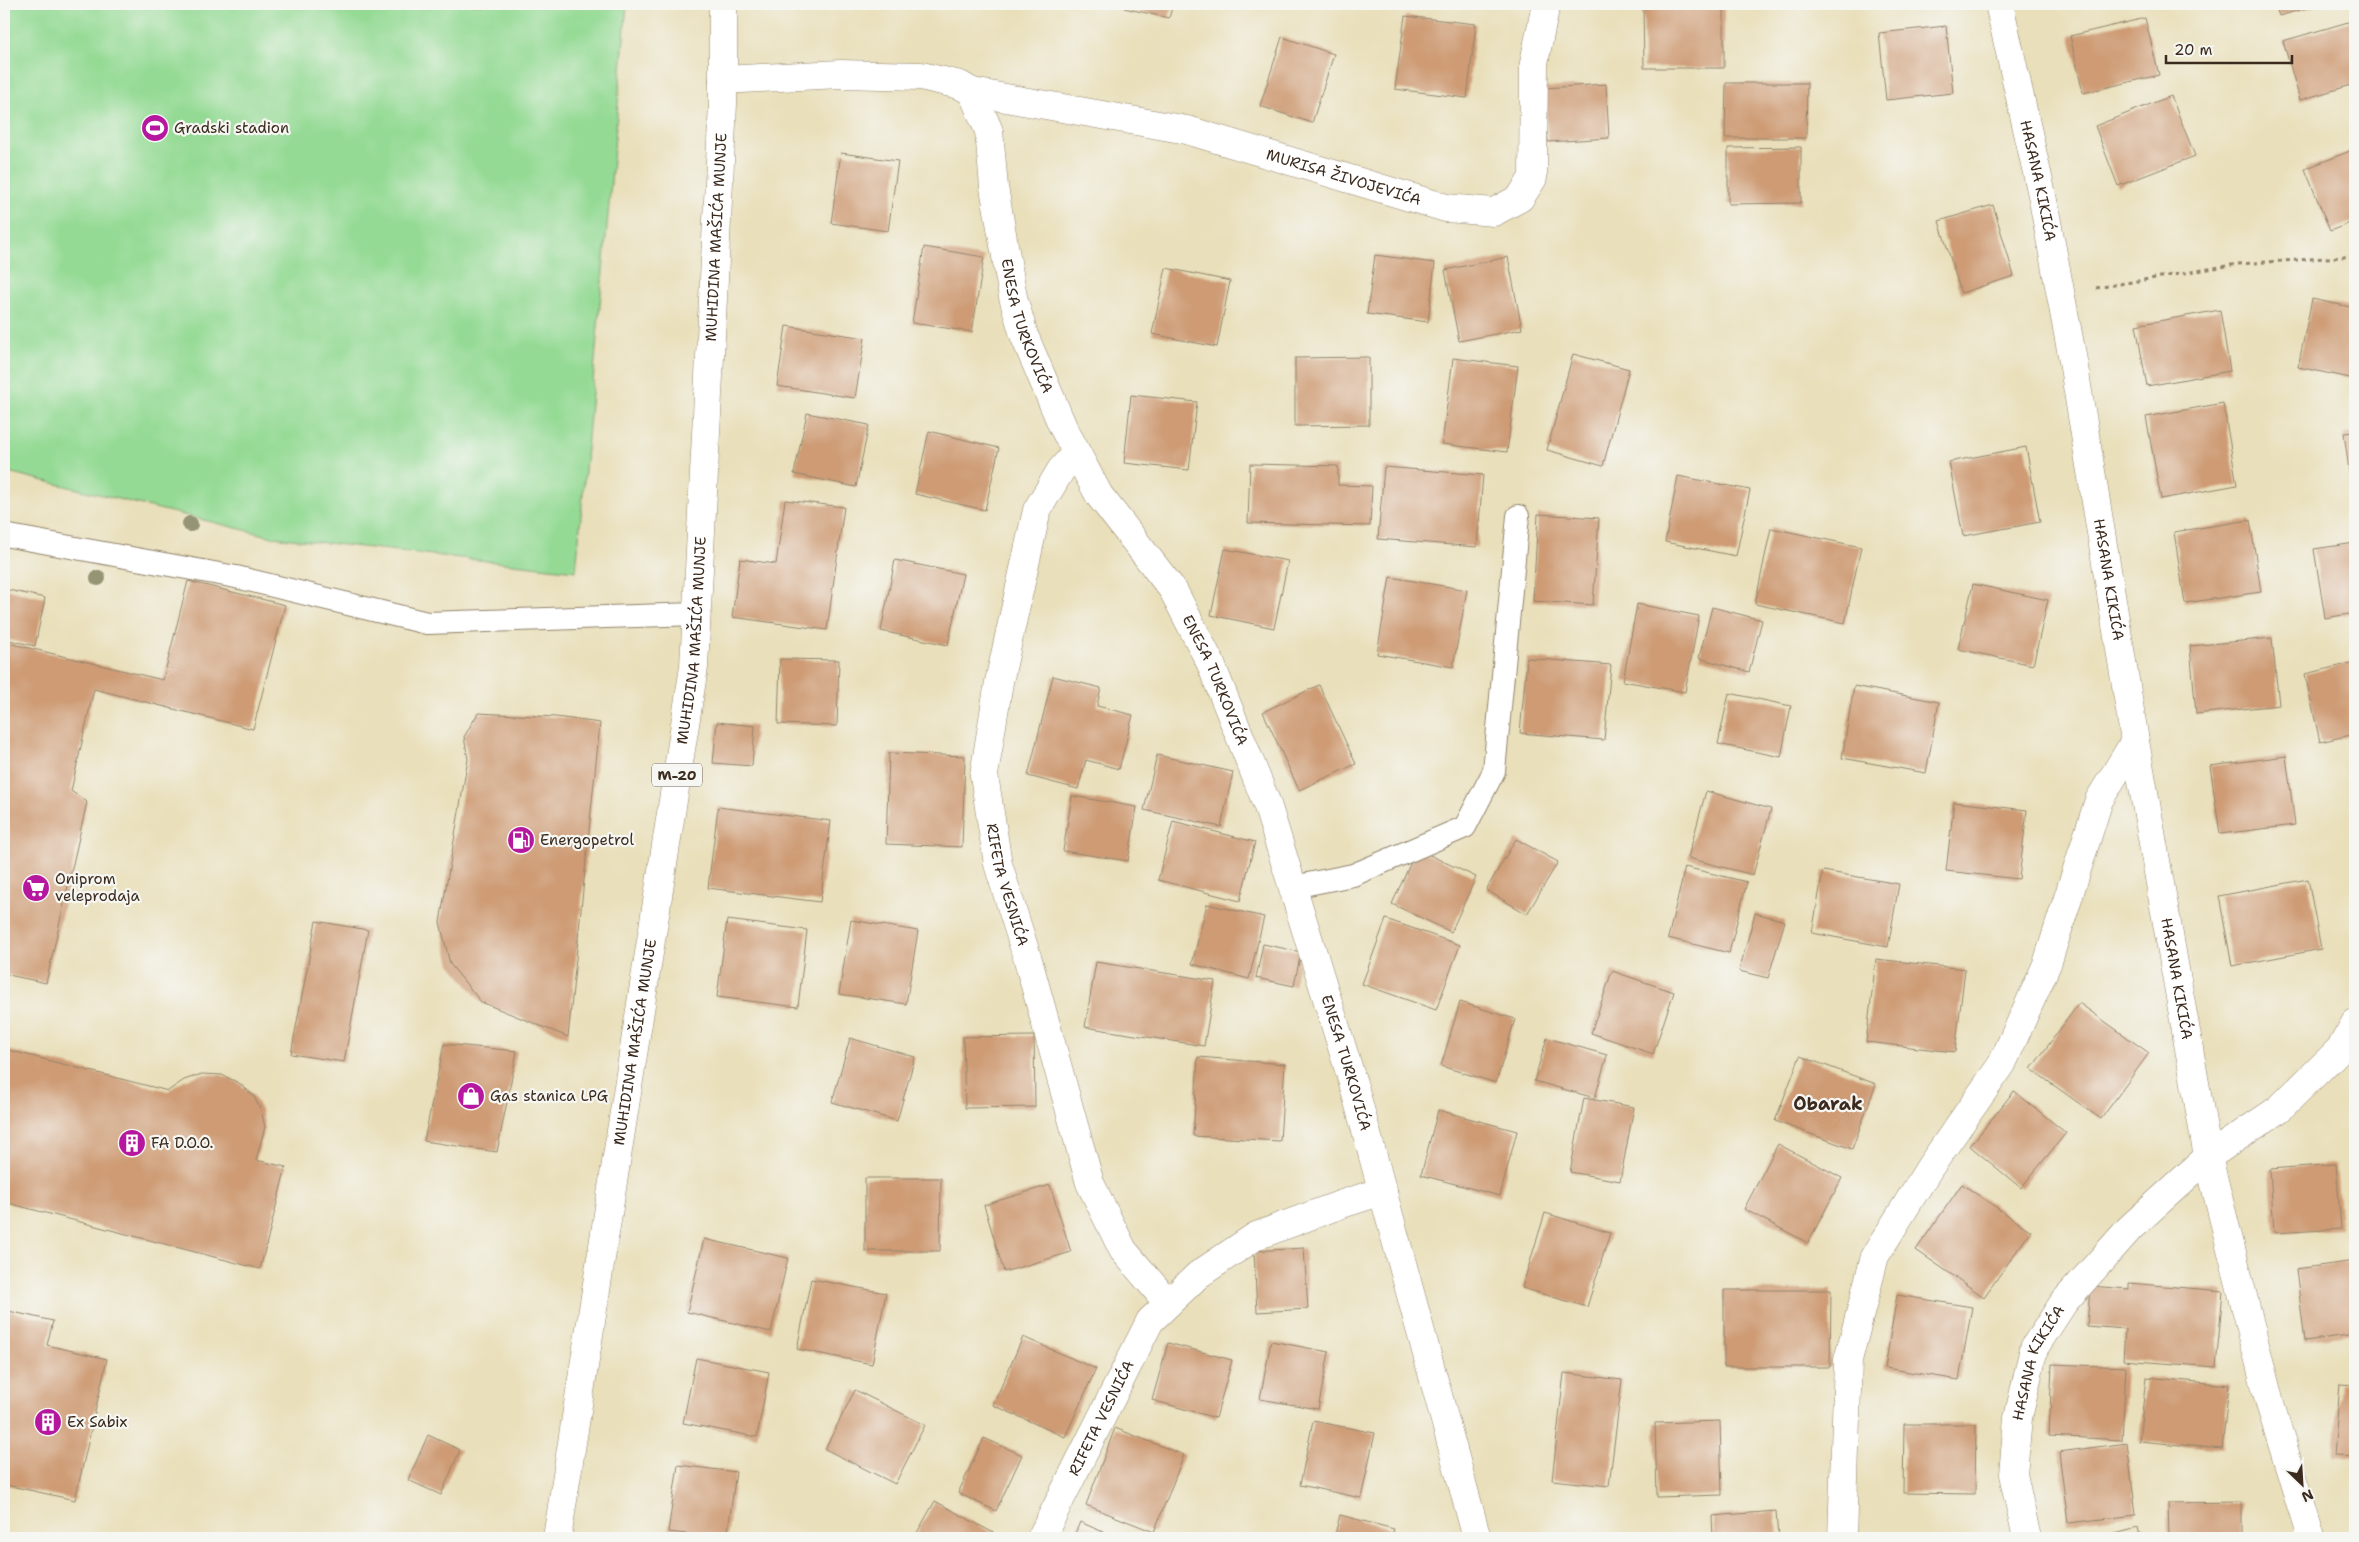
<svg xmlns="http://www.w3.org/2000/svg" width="2359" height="1542" viewBox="0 0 2359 1542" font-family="'Shantell Sans',sans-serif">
  <rect width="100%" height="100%" fill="#f6f6f2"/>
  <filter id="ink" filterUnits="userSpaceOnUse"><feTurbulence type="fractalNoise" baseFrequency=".02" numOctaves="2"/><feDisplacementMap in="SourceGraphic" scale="10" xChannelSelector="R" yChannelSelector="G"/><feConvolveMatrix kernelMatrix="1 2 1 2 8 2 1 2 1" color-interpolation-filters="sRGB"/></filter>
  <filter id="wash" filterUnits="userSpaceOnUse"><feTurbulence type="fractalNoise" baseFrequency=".0096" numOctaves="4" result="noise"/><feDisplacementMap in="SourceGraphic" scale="20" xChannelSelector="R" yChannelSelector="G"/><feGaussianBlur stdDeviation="1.12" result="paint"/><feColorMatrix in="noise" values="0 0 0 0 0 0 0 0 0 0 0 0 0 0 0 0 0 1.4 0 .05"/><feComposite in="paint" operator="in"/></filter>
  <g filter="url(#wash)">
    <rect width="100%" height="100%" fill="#e9dfba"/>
    <!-- green -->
    <path fill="#94da94" stroke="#688259" d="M4 4H627L576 571 273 537 4 471Z"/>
    <g id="blocks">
      <!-- building -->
      <path fill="#ce9b74" d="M1125 4H1173L1169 18 1124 8Z
        M1643 4H1724V68H1644Z
        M2275 4H2321L2279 16Z
        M1405 16 1476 24 1467 98 1395 89Z
        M2145 18 2159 75 2083 93 2070 36Z
        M2355 20V84L2300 100 2283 41Z
        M1946 26 1953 93 1886 100 1879 33Z
        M1282 37 1334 54 1312 123 1260 106Z
        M1726 83H1807L1806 138H1725Z
        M1606 84 1609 138 1548 142 1544 88Z
        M2171 96 2195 156 2118 186 2095 126Z
        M1801 147V203L1728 204V148Z
        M2355 149V221L2330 231 2305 169Z
        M841 153 898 161 888 231 831 223Z
        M1993 205 2014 276 1961 293 1939 221Z
        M924 247 984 257 972 332 912 323Z
        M1375 255 1435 263 1428 322 1367 314Z
        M1508 257 1522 329 1459 341 1445 270Z
        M1166 268 1230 281 1217 347 1152 334Z
        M2312 299 2355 308V379L2298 367Z
        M2220 310 2230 371 2147 386 2136 325Z
        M786 326 865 338 855 398 777 386Z
        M1573 354 1629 369 1603 466 1547 450Z
        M1369 357V425L1295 426V358Z
        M1453 358 1518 366 1507 452 1442 444Z
        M1131 395 1197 402 1189 470 1124 463Z
        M2223 403 2237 485 2161 499 2146 417Z
        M807 413 869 425 856 487 794 474Z
        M929 431 999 448 985 510 915 494Z
        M2355 432V509H2354L2344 433Z
        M2026 447 2040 522 1963 536 1949 462Z
        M1250 464 1338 466V485L1372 486 1370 526 1248 523Z
        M1384 467 1483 475 1477 547 1378 539Z
        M1678 476 1750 490 1736 556 1665 542Z
        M785 500 844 507 827 630 732 617 740 559 776 564Z
        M1538 514 1599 518 1593 605 1533 601Z
        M2250 520 2261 592 2185 603 2174 532Z
        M1771 528 1861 547 1845 623 1755 604Z
        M2355 543V613L2325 618 2314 549Z
        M1225 549 1288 561 1274 628 1211 615Z
        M895 560 963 574 948 645 881 631Z
        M1390 577 1467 590 1453 667 1377 654Z
        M188 581 285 605 253 729 94 689 71 791 87 802 46 983 4 974V642L163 680Z
        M1973 584 2048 600 2033 665 1958 649Z
        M4 589 45 598 35 646 4 639Z
        M1637 604 1699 616 1685 692 1623 681Z
        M1712 607 1762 620 1749 672 1699 658Z
        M2272 638 2279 705 2196 714 2190 646Z
        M1527 658 1611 665 1604 740 1520 733Z
        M780 659 839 660 837 726 778 724Z
        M2355 662V734L2320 742 2305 674Z
        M1053 676 1101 688 1097 706 1133 715 1119 769 1086 760 1078 789 1028 776Z
        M1319 685 1356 764 1299 790 1263 712Z
        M1854 686 1939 702 1926 773 1842 758Z
        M1729 693 1791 706 1781 757 1718 744Z
        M478 713 556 717 600 723 568 1037 481 1002 450 964 440 922 468 759 464 737Z
        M717 722 755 726 752 766 713 763Z
        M889 753 965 756 962 847 886 844Z
        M1157 755 1233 772 1221 827 1144 810Z
        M2286 756 2295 825 2220 834 2210 766Z
        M1706 791 1771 809 1753 875 1688 858Z
        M1072 796 1137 807 1128 861 1063 851Z
        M1954 802 2027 810 2019 879 1946 871Z
        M718 807 831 821 820 902 708 888Z
        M1173 821 1255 842 1240 901 1158 880Z
        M1516 839 1558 862 1527 914 1486 890Z
        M1417 849 1476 877 1451 932 1392 904Z
        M1685 867 1747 882 1729 953 1668 938Z
        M1823 871 1899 884 1888 947 1812 933Z
        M2308 879 2321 949 2232 966 2219 896Z
        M1207 904 1264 917 1249 979 1192 964Z
        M1755 913 1785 921 1768 978 1739 971Z
        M1386 919 1460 945 1436 1010 1362 984Z
        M727 920 807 930 798 1007 717 997Z
        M851 920 918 931 906 1004 839 994Z
        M316 921 368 930 344 1062 291 1054Z
        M1263 944 1301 952 1294 986 1256 978Z
        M1876 959 1965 969 1955 1052 1866 1042Z
        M1096 962 1215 981 1204 1046 1085 1027Z
        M1612 971 1674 992 1653 1054 1591 1033Z
        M1460 1002 1515 1019 1496 1083 1441 1066Z
        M2079 1003 2149 1053 2101 1119 2031 1069Z
        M1034 1036 1035 1107 965 1108 963 1037Z
        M850 1038 915 1057 897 1121 832 1102Z
        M1547 1038 1607 1055 1595 1098 1534 1081Z
        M444 1044 517 1051 497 1152 424 1141Z
        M4 1049 168 1091 184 1080 202 1074 222 1075 239 1083 253 1095 261 1110 265 1127 256 1160 286 1167 260 1269 4 1202Z
        M1800 1056 1876 1084 1852 1149 1775 1121Z
        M1198 1057 1285 1064 1280 1141 1193 1136Z
        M2014 1091 2066 1133 2021 1188 1970 1146Z
        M1584 1098 1634 1107 1620 1181 1570 1172Z
        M1438 1110 1517 1131 1500 1196 1421 1175Z
        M1778 1144 1842 1178 1808 1243 1744 1209Z
        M2336 1164 2341 1229 2274 1233 2270 1169Z
        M865 1178H941L940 1251H865Z
        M1962 1184 2031 1231 1984 1297 1916 1250Z
        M1050 1185 1071 1252 1004 1272 984 1205Z
        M1545 1213 1610 1233 1587 1307 1522 1288Z
        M704 1239 788 1258 771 1332 687 1312Z
        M1304 1248 1308 1309 1257 1312 1254 1251Z
        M2355 1261V1334L2305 1341 2296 1269Z
        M811 1279 886 1293 872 1364 797 1349Z
        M2129 1283 2223 1291 2216 1367 2123 1360 2125 1329 2087 1326 2090 1286 2129 1289Z
        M1724 1290H1831L1830 1367H1724Z
        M1897 1295 1972 1307 1959 1380 1885 1368Z
        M4 1310 53 1321 47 1345 107 1359 75 1500 6 1485 4 1493Z
        M1023 1337 1096 1369 1065 1437 993 1405Z
        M1271 1341 1329 1352 1318 1409 1260 1399Z
        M1168 1343 1232 1360 1216 1418 1152 1400Z
        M696 1358 769 1372 757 1437 683 1423Z
        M2052 1364 2126 1367 2122 1440 2049 1436Z
        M1564 1373 1622 1380 1609 1486 1552 1480Z
        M2146 1377 2229 1385 2222 1449 2139 1441Z
        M2340 1384 2355 1385V1457L2334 1456Z
        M855 1390 925 1425 895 1484 825 1449Z
        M1313 1421 1375 1433 1361 1498 1300 1485Z
        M1720 1421 1722 1495 1657 1497 1655 1423Z
        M1904 1424H1976L1975 1494 1903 1493Z
        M1115 1428 1184 1455 1154 1532 1086 1505Z
        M428 1435 460 1450 441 1495 408 1480Z
        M984 1438 1022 1455 996 1511 958 1493Z
        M2127 1443 2136 1515 2068 1523 2059 1452Z
        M678 1465 736 1472 727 1538 668 1532Z
        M935 1501 999 1536 998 1538H914Z
        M2242 1502V1538H2169L2168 1503Z
        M1776 1511 1778 1538H1713L1712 1516Z
        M1340 1515 1394 1529 1391 1538H1334Z
        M1080 1522 1117 1538H1073Z
        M2138 1528 2140 1538H2099Z"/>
    </g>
  </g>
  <g filter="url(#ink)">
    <use href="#blocks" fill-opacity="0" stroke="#92846c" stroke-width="1"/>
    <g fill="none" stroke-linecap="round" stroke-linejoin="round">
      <!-- lane casing -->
      <g stroke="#92846c" stroke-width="24">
        <path id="lane" d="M4 535 236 577 427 623 696 614
          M1293 887 1353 875 1465 827 1494 771 1518 516"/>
      </g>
      <!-- street casing -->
      <g stroke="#92846c" stroke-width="29">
        <g id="street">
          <path id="s1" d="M1999 4 2042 195 2072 355 2135 741 2208 1157 2270 1404 2311 1538"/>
          <path id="s2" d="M723 80 840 74 921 76 960 85 972 92 989 131 994 187 1013 297 1024 335 1063 427 1099 495 1173 590 1210 662 1267 804 1353 1083 1477 1538"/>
          <path id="s3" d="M972 92 1187 130 1446 208 1494 212 1520 198 1533 178 1534 63 1546 4"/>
          <path id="s4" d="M1076 453 1061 470 1037 510 999 682 984 775 998 864 1028 960 1090 1183 1123 1250 1168 1303"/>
          <path id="s5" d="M1041 1538 1150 1321 1198 1275 1256 1236 1342 1204 1383 1191"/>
          <path d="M1842 1538 1848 1360 1875 1256 1930 1167 2002 1064 2047 964 2099 800 2135 741"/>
          <path id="s6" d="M2027 1538 2013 1474 2018 1418 2034 1348 2064 1302 2130 1228 2208 1157 2279 1109 2341 1048 2355 1023"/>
        </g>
      </g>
      <!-- primary casing -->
      <g stroke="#92846c" stroke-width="29">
        <g id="primary">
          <path id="s7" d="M557 1538 694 667 723 104V4"/>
        </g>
      </g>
      <!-- path -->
      <path stroke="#92846c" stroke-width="3" stroke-dasharray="4 4" stroke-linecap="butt" d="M2096 288 2238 264 2355 256"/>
      <!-- lane -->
      <use href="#lane" stroke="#fff" stroke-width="22"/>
      <!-- street -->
      <use href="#street" stroke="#fff" stroke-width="28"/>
      <!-- primary -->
      <use href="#primary" stroke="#fff" stroke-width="28"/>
    </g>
    <!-- trees -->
    <g fill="#959475">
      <circle cx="190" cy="524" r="8"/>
      <circle cx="98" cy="578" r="8"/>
    </g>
  </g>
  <!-- icons -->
  <defs>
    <g id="stadium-disc" transform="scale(1.4375)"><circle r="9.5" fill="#b5179e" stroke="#f6f6f2"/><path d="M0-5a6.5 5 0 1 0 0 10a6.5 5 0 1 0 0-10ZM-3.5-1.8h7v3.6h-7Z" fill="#fff"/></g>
    <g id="fuel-disc" transform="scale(1.4375)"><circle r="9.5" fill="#b5179e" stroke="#f6f6f2"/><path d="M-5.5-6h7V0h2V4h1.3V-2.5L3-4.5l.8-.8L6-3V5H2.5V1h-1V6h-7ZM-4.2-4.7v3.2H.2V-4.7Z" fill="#fff"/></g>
    <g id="supermarket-disc" transform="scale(1.4375)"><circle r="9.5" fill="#b5179e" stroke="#f6f6f2"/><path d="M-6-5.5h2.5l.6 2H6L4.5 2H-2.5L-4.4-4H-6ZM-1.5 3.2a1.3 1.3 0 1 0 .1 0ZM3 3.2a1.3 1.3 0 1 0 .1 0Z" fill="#fff"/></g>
    <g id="shop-disc" transform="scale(1.4375)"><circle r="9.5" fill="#b5179e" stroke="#f6f6f2"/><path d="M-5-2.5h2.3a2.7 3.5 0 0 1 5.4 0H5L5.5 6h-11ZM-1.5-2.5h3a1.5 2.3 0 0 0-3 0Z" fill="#fff"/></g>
    <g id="building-disc" transform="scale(1.4375)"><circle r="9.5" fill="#b5179e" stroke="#f6f6f2"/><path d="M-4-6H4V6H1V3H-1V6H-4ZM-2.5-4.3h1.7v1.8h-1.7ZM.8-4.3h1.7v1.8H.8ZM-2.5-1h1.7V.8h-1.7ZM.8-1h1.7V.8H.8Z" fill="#fff"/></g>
  </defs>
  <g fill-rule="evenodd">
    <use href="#stadium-disc" x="155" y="128"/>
    <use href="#fuel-disc" x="521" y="840"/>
    <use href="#supermarket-disc" x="36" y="888"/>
    <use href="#shop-disc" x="471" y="1096"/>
    <use href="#building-disc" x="132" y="1143"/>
    <use href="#building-disc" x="48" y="1422"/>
  </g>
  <g text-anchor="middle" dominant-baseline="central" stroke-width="4.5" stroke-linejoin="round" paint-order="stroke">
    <!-- shield labels -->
    <rect fill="#f6f6f2" stroke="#73675e" stroke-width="1" x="652" y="763.5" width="50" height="23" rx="4"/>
    <g font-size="14" font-weight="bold" fill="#3b2a1e">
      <text x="677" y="775">M-20</text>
    </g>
    <!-- poi labels -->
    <g font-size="15" fill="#3b2a1e" stroke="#f6f6f2" text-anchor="start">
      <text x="174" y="128">Gradski stadion</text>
      <text x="540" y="840">Energopetrol</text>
      <text x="55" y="879">Oniprom<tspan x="55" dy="17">veleprodaja</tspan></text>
      <text x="490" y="1096">Gas stanica LPG</text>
      <text x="151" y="1143">FA D.O.O.</text>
      <text x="67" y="1422">Ex Sabix</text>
    </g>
    <!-- street labels -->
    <g font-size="15" fill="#3b2a1e" stroke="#f6f6f2">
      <text stroke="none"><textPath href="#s3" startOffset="382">MURISA ŽIVOJEVIĆA</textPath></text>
      <text stroke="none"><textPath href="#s1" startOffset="181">HASANA KIKIĆA</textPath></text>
      <text stroke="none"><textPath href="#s7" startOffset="1312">MUHIDINA MAŠIĆA MUNJE</textPath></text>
      <text stroke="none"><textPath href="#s2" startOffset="494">ENESA TURKOVIĆA</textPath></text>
      <text stroke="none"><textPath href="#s1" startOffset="586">HASANA KIKIĆA</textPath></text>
      <text stroke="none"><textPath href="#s7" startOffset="908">MUHIDINA MAŠIĆA MUNJE</textPath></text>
      <text stroke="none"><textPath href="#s2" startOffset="899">ENESA TURKOVIĆA</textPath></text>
      <text stroke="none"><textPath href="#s4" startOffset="452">RIFETA VESNIĆA</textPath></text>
      <text stroke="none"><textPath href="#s1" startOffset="991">HASANA KIKIĆA</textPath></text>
      <text stroke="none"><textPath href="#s7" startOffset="502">MUHIDINA MAŠIĆA MUNJE</textPath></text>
      <text stroke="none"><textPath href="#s2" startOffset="1304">ENESA TURKOVIĆA</textPath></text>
      <text stroke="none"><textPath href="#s6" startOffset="181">HASANA KIKIĆA</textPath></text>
      <text stroke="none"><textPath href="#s5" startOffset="134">RIFETA VESNIĆA</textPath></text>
    </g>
    <!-- quarter labels -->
    <g font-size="18" font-weight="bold" fill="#3b2a1e" stroke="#f6f6f2">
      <text x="1828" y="1104">Obarak</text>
    </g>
  </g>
  <!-- margin -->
  <rect width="2359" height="1542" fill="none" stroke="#f6f6f2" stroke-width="20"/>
  <!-- north arrow -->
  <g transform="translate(2302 1484) rotate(155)" stroke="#f6f6f2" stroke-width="4" paint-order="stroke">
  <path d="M0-4L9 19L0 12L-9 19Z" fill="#3b2a1e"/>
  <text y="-8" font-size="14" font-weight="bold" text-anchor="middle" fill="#3b2a1e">N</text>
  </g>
  <!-- scale -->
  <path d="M2166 55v8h126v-8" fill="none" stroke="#3b2a1e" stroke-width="2.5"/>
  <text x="2174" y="55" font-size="15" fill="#3b2a1e" stroke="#f6f6f2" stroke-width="4" paint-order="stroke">20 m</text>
</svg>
